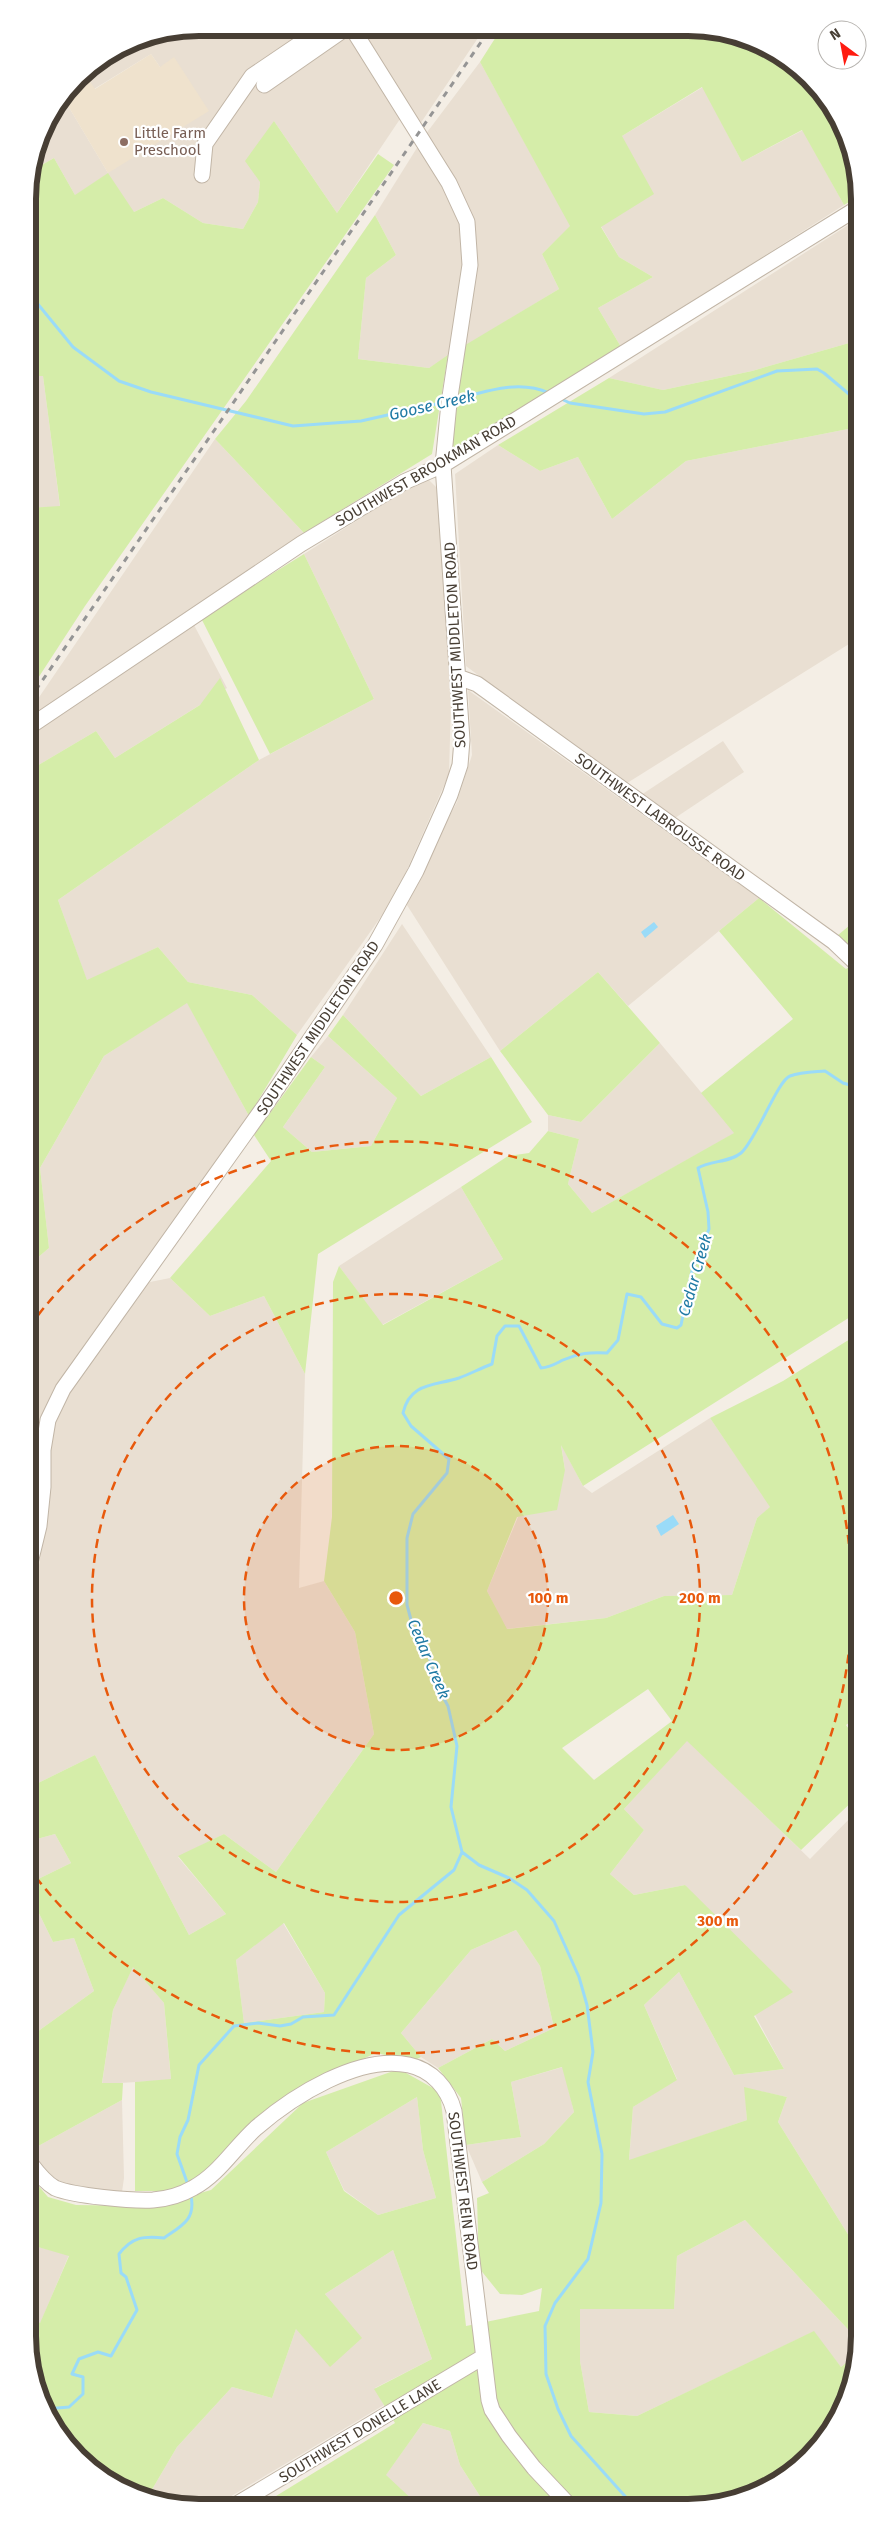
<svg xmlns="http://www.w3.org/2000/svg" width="887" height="2535" viewBox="0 0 887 2535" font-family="'Fira Sans',sans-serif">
  <rect width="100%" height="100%" fill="#f4eee5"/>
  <!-- residential -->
  <path fill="#e9dfd2" d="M199 28H345L400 119 337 213 274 121 260 182 258 202 243 229 203 223 163 198 134 212 75 195 54 158 33 170 45 123 64 99 108 173 160 67 151 54 94 89 84 73 134 40Z
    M358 29H484L418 127Z
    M480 62 571 226 542 254 559 289 429 368 358 359 366 278 396 255 375 215 425 135Z
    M703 87 742 162 803 130 844 205 621 347 598 308 653 277 619 257 601 226 622 136Z
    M856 220V341L752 371 663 390 609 378Z
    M28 376H43L60 507 28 508Z
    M848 429 857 438V639L624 785 466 666 455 474 498 445 540 471 578 457 612 519 686 461Z
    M215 439 304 533 29 719V712Z
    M426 477 438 489 451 701 449 774 395 897 297 1035 252 995 188 982 158 947 87 981 58 900 259 760 374 699 304 554Z
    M194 625 227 688 115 758 96 731 30 770 29 731Z
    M468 690 759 898 628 1006 598 972 500 1051 405 902 457 802 472 755Z
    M723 741 744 772 672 820 641 795Z
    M402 924 491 1057 421 1096 343 1015Z
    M187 1002 249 1116 81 1350 41 1419 34 1425 30 1404 29 1265 49 1248 40 1168 104 1056Z
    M328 1036 397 1098 371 1146 312 1152 283 1127 325 1067 311 1057Z
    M660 1043 735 1133 592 1213 568 1184 579 1139 548 1131V1115L581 1122Z
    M461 1187 503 1259 382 1325 339 1266Z
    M170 1278 210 1316 264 1296 305 1374 299 1588 324 1581 355 1632 374 1734 276 1872 224 1834 178 1857 226 1914 189 1935 95 1755 30 1787V1590L37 1578 45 1526 52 1425 73 1385 145 1283Z
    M710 1418 771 1507 757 1518 732 1595 664 1596 606 1618 506 1629 487 1591 518 1517 565 1470 561 1444 583 1486 592 1493Z
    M687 1740 810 1859 858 1810 859 2068 854 2072 859 2081V2252L778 2122 787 2097 745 2088 747 2120 629 2161 633 2107 677 2079 644 2005 679 1972 734 2075 784 2069 685 1885 634 1895 610 1874 644 1830 624 1809Z
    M55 1834 71 1863 30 1883V1841Z
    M30 1895 53 1942 74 1938 94 1991 30 2037Z
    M283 1923 325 1993 324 2012 244 2023 236 1960Z
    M516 1930 540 1966 554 2028 505 2051 492 2039 438 2068 421 2057 401 2033 471 1950Z
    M133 1966 164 2003 171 2080 102 2084 113 2010Z
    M563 2067 574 2112 544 2144 482 2182 466 2145 521 2137 511 2082Z
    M417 2097 423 2150 436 2198 378 2215 344 2190 326 2152Z
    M122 2100 124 2178 122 2192 66 2187 41 2169 31 2155V2150Z
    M745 2220 859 2341 858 2353 841 2367 813 2332 637 2416 589 2412 580 2361V2309H674L677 2256Z
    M31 2245 69 2255 40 2324 31 2318Z
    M393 2250 432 2359 375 2388 384 2405 218 2504H166L147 2498 177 2447 232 2387 272 2398 296 2329 361 2338 325 2294Z
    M423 2423 450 2431 460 2465 485 2504H417L385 2476Z"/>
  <!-- education -->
  <path fill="#efe2cd" d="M151 54 160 67 174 57 209 111 108 173 64 99 84 73 95 89Z"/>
  <!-- green -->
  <path fill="#d5eda9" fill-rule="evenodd" d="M501 29 722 31 773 50 809 78 842 123 856 165V198L844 205 802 130 742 162 702 87 622 136 654 194 601 227 619 257 653 277 598 308 621 347 458 451 451 444 462 347 559 289 542 254 570 226 480 62Z
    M274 121 337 213 378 154 394 165 85 606 29 692 28 508 60 506 43 376H28V188L33 170 54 158 75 195 108 173 134 212 163 198 203 223 243 229 258 202 260 182 245 161Z
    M375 215 396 255 366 278 358 359 429 368 448 355 432 454 304 533 215 439 246 401Z
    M856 341 857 438 848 429 686 461 612 519 578 457 540 471 498 445 609 378 663 390 752 371Z
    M304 554 374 699 270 754 202 620 214 610Z
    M220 678 259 760 58 900 87 980 158 947 188 982 252 995 297 1035 249 1116 187 1003 104 1056 40 1168 49 1248 29 1265V768L30 770 96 731 115 758 200 705Z
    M759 898 846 969 851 966 857 973 858 1312 583 1486 561 1445 565 1470 557 1510 517 1517 487 1591 507 1629 606 1618 664 1596 732 1595 757 1518 770 1507 710 1418 783 1381 858 1334V1716L846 1725 858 1742V1796L801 1850 687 1741 624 1809 644 1830 610 1874 634 1895 685 1885 793 1992 754 2016 784 2069 734 2075 679 1972 644 2005 677 2080 633 2107 629 2160 747 2120 744 2087 787 2097 778 2122 859 2252V2341L745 2220 677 2256 674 2309H580V2361L589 2412 637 2416 814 2331 841 2367 858 2353 847 2401 817 2449 774 2484 722 2504H485L460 2465 450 2431 423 2423 386 2475 417 2504H263L395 2423 374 2389 432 2359 393 2250 325 2294 362 2338 330 2367 296 2329 272 2398 232 2387 177 2447 147 2498 123 2490 78 2457 50 2421 31 2370V2318L40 2323 69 2256 31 2245V2177L48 2197 76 2205 154 2206 211 2190 303 2103 399 2069 440 2092 466 2326 539 2311 542 2288 522 2295 500 2294 479 2268 477 2198 489 2193 482 2182 544 2144 574 2112 562 2067 511 2082 521 2137 466 2145 461 2098 438 2068 492 2039 505 2051 554 2028 540 1966 516 1930 471 1950 401 2033 421 2057 413 2061 376 2053 296 2089 201 2179 169 2191H135V2082L171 2079 164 2003 133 1967 113 2010 102 2083H123L122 2100 31 2150 30 2037 94 1991 74 1938 53 1942 30 1895V1883L71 1863 55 1834 30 1841V1787L95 1755 189 1935 226 1914 178 1856 224 1834 276 1872 374 1734 355 1632 324 1581 332 1517 333 1282 339 1266 383 1325 503 1259 461 1187 508 1156 529 1153 548 1131 579 1139 568 1184 592 1213 734 1133 701 1093 793 1019 719 931ZM648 1689 672 1721 594 1780 562 1748ZM284 1923 325 1993 324 2012 244 2023 236 1960ZM417 2097 423 2150 436 2198 378 2215 344 2191 326 2152Z
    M857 919V955L837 936Z
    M598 972 660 1043 581 1122 548 1115 500 1051Z
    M343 1015 421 1096 491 1057 532 1122 318 1254 305 1374 264 1296 210 1316 170 1278 271 1161 254 1135 311 1057 325 1067 283 1127 312 1152 371 1146 397 1098 328 1036Z"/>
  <!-- water -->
  <path fill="#9adbf8" d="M654 922 658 927 645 938 641 932Z
    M673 1515 679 1524 661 1536 656 1526Z"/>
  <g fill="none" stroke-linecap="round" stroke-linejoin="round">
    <!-- stream -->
    <path stroke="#9adbf8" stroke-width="3" d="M28 292 73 347 119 381 151 392 293 426 361 421 445 402
      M559 398 570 403 644 414 665 412 777 371 817 369 824 373 856 400
      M453 400C485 392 518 379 549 393
      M462 1852 479 1865 509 1878 527 1890 554 1921 579 1977 587 2005 593 2052 588 2082 602 2154 601 2203 588 2259 555 2303 545 2326 546 2374 558 2409 571 2436 632 2504
      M188 2185 177 2154 180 2137 188 2120 199 2065 234 2026 258 2023 280 2026 291 2024 303 2017 334 2015 399 1915 454 1870 462 1852 451 1807 457 1746 448 1706 438 1688 429 1656 414 1631 407 1605V1538L413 1514 447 1473 449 1459 411 1426 403 1413C410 1382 435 1386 459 1378 470 1374 481 1368 492 1364L497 1336 505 1326H519L541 1368C551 1367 555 1364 563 1360 578 1353 591 1352 607 1353L618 1340 627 1294 641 1297 662 1324 677 1328 681 1325 692 1271 709 1229 708 1212 698 1168C711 1160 729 1163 741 1153 756 1140 778 1080 790 1076 801 1072 814 1072 825 1071L843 1083 857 1087
      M46 2409 69 2407 83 2394V2377L72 2374 79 2359 98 2352 111 2356 137 2310 126 2277 121 2273 119 2254C132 2237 143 2236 164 2238 181 2226 196 2220 191 2196"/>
    <!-- minor casing -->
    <g stroke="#c1b5a6" stroke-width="17">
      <path id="minor" d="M264 85 346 28
        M202 175 205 144 252 76 323 28
        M458 677 477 684 834 942 857 964
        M29 727 301 544 404 482 443 465 856 209
        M30 1563 39 1526 43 1487V1450L48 1420 63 1389 264 1107 375 945 416 871 450 795 460 765 462 740 443 465 449 403 470 265 467 222 449 183 352 28
        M31 2164C37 2172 46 2183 55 2188 74 2196 132 2201 153 2200 166 2199 181 2195 193 2188 219 2174 234 2148 256 2128 293 2096 359 2054 409 2065 432 2070 448 2088 454 2111L489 2400 492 2410 509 2436 534 2468 568 2504
        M237 2504 483 2357"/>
    </g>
    <!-- minor -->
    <use href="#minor" stroke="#fff" stroke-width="15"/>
    <!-- rail -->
    <path stroke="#959595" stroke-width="3" stroke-dasharray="6 6" stroke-linecap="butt" d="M29 700 490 29
      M30 1474V1488"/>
  </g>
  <!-- distance rings -->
  <circle cx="396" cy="1598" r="152" fill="#e8590c" fill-opacity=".12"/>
  <g fill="none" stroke="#e8590c" stroke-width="2.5" stroke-dasharray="9 6">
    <circle cx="396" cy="1598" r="152"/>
    <circle cx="396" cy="1598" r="304"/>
    <path d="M29 1327A456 456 0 1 1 32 1872"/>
  </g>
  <!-- markers -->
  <circle fill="#8d6e63" stroke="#fff" stroke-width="2" cx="124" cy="142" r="5"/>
  <g text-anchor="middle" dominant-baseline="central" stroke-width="4.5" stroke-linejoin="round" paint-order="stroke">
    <!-- education labels -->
    <g font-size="15" fill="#785e54" stroke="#fff" text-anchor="start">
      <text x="134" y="133">Little Farm<tspan x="134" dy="17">Preschool</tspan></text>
    </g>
    <!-- street labels -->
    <g font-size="15" fill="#473e34" stroke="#fff">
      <text transform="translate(426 471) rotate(-30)">SOUTHWEST BROOKMAN ROAD</text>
      <text transform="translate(455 645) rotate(-93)">SOUTHWEST MIDDLETON ROAD</text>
      <text transform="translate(660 817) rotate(36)">SOUTHWEST LABROUSSE ROAD</text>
      <text transform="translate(318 1028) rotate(-56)">SOUTHWEST MIDDLETON ROAD</text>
      <text transform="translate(463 2191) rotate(83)">SOUTHWEST REIN ROAD</text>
      <text transform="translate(360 2431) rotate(-31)">SOUTHWEST DONELLE LANE</text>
    </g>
    <!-- water labels -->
    <g font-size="16" font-style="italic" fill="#1f7aa4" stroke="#fff">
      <text transform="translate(432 405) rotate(-13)">Goose Creek</text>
      <text transform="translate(695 1275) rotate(-74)">Cedar Creek</text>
      <text transform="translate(429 1659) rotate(67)">Cedar Creek</text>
    </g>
  </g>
  <!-- crop -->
  <path d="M0 0H887V2535H0ZM199 36H688A163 163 0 0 1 851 199V2336A163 163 0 0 1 688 2499H199A163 163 0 0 1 36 2336V199A163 163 0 0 1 199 36Z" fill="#fff" fill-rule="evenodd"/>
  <path fill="none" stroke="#473e34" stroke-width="6" d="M199 36H688A163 163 0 0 1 851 199V2336A163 163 0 0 1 688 2499H199A163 163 0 0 1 36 2336V199A163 163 0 0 1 199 36Z"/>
  <circle cx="396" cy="1598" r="8" fill="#e8590c" stroke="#fff" stroke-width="2.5"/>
  <g font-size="15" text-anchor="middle" font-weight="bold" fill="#e8590c" stroke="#fff" stroke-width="4.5" stroke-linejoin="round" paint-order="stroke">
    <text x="548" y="1603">100 m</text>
    <text x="700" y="1603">200 m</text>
    <text x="718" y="1926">300 m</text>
  </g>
  <!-- north arrow -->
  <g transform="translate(842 45) rotate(328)"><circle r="24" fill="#ffffff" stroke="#b5b2ae"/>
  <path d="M0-4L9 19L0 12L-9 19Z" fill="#ff1c11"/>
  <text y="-8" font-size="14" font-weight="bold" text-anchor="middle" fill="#473e34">N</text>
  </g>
</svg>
